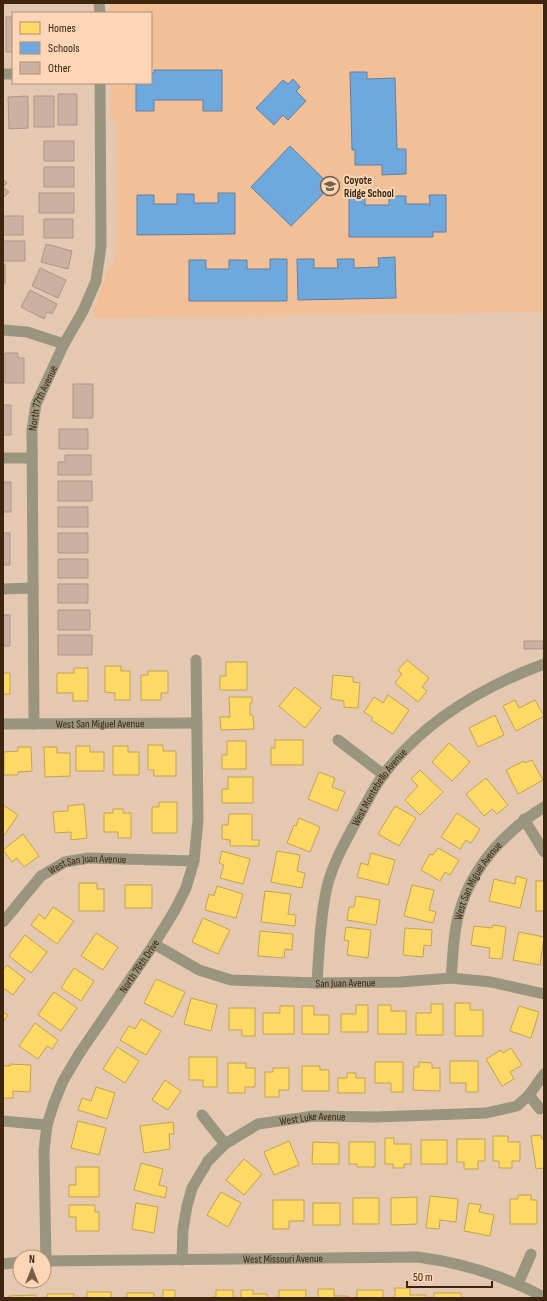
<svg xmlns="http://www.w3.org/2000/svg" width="547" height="1301" viewBox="0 0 547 1301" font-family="'Sofia Sans Condensed',sans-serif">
  <rect width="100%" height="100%" fill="#e4c8b2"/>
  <!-- built -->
  <path fill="#f3bf96" d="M111 3H544V312L98 318 92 315 107 271 114 263 116 247V124L110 115 111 83H151V13H111Z"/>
  <!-- homes -->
  <path fill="#ffd966" stroke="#c5a34c" d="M407 660 429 678 422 687 427 691 418 702 395 683 402 674 398 670Z
    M226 662H247V690H220V676H226Z
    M105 666H121V671H130V700H115V693L105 692Z
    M74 668H88V701H73V693H57V673H74Z
    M148 671H168V693H161V700H141V675H148Z
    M3 673H10V694H3Z
    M333 675 353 677V682L360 683 358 708 344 707V701L331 699Z
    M295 687 321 708 305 728 279 706Z
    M388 695 409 710 393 734 371 720 373 718 364 712 374 697 383 703Z
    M229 697H252V703H250V715H253L254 729 221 730 220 717H230Z
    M515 700 519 708 535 700 544 716 516 731 503 706Z
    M495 715 504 735 478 747 469 728Z
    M275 740H303V765H271V748H275Z
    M227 741H246V769H222V755H227Z
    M449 743 470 762 452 781 432 762Z
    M148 745H163V751H176V776H154V770H148Z
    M76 746H90V752H104V771H76Z
    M113 746H128V752H139V775H113Z
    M18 747H31L32 771 18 772V775H4V752L18 751Z
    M44 747H57V753H70V776L45 777Z
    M532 760 543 780 518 794 506 770 524 761 525 763Z
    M420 770 443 792 420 815 405 800 418 786 411 779Z
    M319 772 335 778 332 787 345 792 337 811 308 799Z
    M228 777H253V803H222V789H228Z
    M486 778 508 805 497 814 492 809 484 816 466 794Z
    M159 802H177V833H152V807H159Z
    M84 804 87 838 71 840V832L55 833 53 812 68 811V806Z
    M3 805 18 815 3 837Z
    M395 806 416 818 399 846 378 834Z
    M113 809H123V813H131V838H118V832H104V813H113Z
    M457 813 480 829 471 843 466 840 460 849 441 837Z
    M229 814H252V840H259V846H230V840L222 839V825H228Z
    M299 818 320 827 310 852 287 843 294 825 296 826Z
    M23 834 39 856 24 867 17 858 12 862 3 850Z
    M438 848 459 860 450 875 445 872 440 881 421 870 430 854 433 855Z
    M222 851 250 859 243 884 220 878 224 865 219 863Z
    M277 851 300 855 297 871 305 873 302 888 271 882Z
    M371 853 395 860 388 885 357 877 361 863 368 865Z
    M516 876 527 879 520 908 489 901 494 879 515 884Z
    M536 881H544V911H536Z
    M79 883H97V889H104V911H79Z
    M125 885H152V908H125Z
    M412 885 434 890 429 910 436 912 433 923 404 916Z
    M217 886 243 894 236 918 205 910 209 894 214 896Z
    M265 891 291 894 288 914 296 915 295 926 261 922Z
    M356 896 380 900 376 925 347 920 349 907H354Z
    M53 907 74 921 57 944 31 925 39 914 45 919Z
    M203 918 230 930 218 954 192 942Z
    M493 925 506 927 502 959 489 958 490 948 471 945 474 926 492 928Z
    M346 927 371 930 368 958 347 955 349 941 344 940Z
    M405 928 432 930 431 946 424 945 423 957 403 955Z
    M260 931 293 934 292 950 285 949 284 958 258 956Z
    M519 932 544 937 540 965 513 960Z
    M96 933 118 947 103 970 81 956Z
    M25 935 47 952 31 973 9 956Z
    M7 965 25 979 13 995 5 989 3 991V970Z
    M74 968 94 981 81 1001 61 988Z
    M156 979 185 992 173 1017 144 1003Z
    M54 992 77 1008 61 1031 38 1015Z
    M191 998 217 1005 211 1031 184 1024Z
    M455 1003H470V1010H483V1036H455Z
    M431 1004H443V1035H416V1013H431Z
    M356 1005H368V1032H341V1014H356Z
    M378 1005H391V1011H406V1034H378Z
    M280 1006H294V1034H263V1013H280Z
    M302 1006H314V1015H329V1034H302Z
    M519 1006 539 1012 531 1038 510 1031Z
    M229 1008H255V1036H242V1030H229Z
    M3 1012 8 1015 3 1022Z
    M141 1019 161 1031 146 1055 120 1040 129 1026 135 1029Z
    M35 1023 58 1040 52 1049 47 1046 38 1059 19 1046Z
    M117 1047 139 1061 125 1083 103 1069Z
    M511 1048 522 1065 510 1072 514 1079 502 1086 486 1059 501 1050 503 1053Z
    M189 1057H217V1087H203V1080H189Z
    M450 1061H478V1092H466V1083H450Z
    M375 1062H403V1092H391V1083H375Z
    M419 1062 432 1063V1068H440V1091L413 1090 414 1067H419Z
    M228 1063H246V1068H255V1087H245V1093H228Z
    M10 1064 31 1065 30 1092 13 1091V1098H3V1066H10Z
    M302 1066H320V1070H329V1091H302Z
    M273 1068H289V1090H279V1097H265V1072H273Z
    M347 1073H356V1078H365V1093H338V1078H347Z
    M165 1080 181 1091 168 1110 152 1100Z
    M96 1087 115 1093 107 1119 78 1110 82 1098 91 1101Z
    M78 1121 106 1128 99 1155 71 1148Z
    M173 1122 174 1134H169L170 1149 144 1153 140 1126Z
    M541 1135 542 1139 544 1138V1168L536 1169 531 1136Z
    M493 1136H508V1142H520V1161H512V1168H499V1161H493Z
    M385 1138H394V1144H411V1164H404V1168H393V1164H385Z
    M457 1139H485V1161H478V1169H464V1162H457Z
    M421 1140H447V1164H421Z
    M289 1141 299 1165 274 1175 264 1152Z
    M313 1142 339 1143V1164H312Z
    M349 1142H375V1167H357V1164H349Z
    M244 1159 262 1174 244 1195 226 1180Z
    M141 1163 163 1169 159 1185 167 1187 165 1198 134 1190Z
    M76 1167H99V1197H69V1185H76Z
    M221 1192 241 1203 228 1227 207 1215Z
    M518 1195H531V1200H537V1224H510V1199H518Z
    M430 1196 458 1199 456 1222 440 1220 439 1229 426 1228Z
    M417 1197V1224L391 1225V1198Z
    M353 1198H379V1224H353Z
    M273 1200H304V1221H289V1229H273Z
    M136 1203 158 1207 154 1233 132 1229Z
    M313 1203H340V1225H313Z
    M469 1203 481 1205 479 1212 494 1215 490 1236 464 1231Z
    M69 1205H95V1212H99V1231H76V1217H69Z
    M395 1288H410V1295H426V1298H395Z
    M318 1289H334V1296H348V1298H318Z
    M163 1290H175V1298H163Z
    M216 1290H233V1298H202L216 1297Z
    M241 1290H253V1294H267V1298H241Z
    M279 1290H306V1298H279Z
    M357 1290H383V1298H357Z
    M87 1292H111V1298H87Z
    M127 1293H154V1298H127Z
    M434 1293H461V1298H434Z
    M47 1294H74V1298H47Z
    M36 1295V1298H9V1296Z"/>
  <!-- schools -->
  <path fill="#6fa8dc" stroke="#60819f" d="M154 70H222V111H203V100H154V111H136V83H151V73H154Z
    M350 72H367V79L395 78 397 149H406V174L382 175V165H355V150H352Z
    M293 79 300 87 296 91 306 101 288 120 283 115 274 125 256 108 283 80 288 84Z
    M290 146 331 186 291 226 251 187Z
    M218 193H235V234L137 235V195H154V204H177V194H194V203H218Z
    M429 195H446V232H433V237H349V197H365V205H389V196H406V204H430Z
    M395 257 396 298 298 300 297 259H314V268H338L337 259H354V268L379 267 378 258Z
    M270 259H287V301H189V260H206V269H229V260H247V269H270Z"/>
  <!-- building -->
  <path fill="#ccb1a3" stroke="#b09688" d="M6 17H13V52H6Z
    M58 94H77V125H58Z
    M28 96V128L9 129 8 97Z
    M34 96H54V127H34Z
    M44 141H74V161H44Z
    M44 167H74V187H44Z
    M3 179 7 183 3 187 9 192 3 198Z
    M39 193H74V213H39Z
    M3 216H23V235H3Z
    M44 219H73V238H44Z
    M3 241H25V261H3Z
    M46 244 72 251 68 269 41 262Z
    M3 264H5V284H3Z
    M40 268 66 280 58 298 32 286Z
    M30 290 57 304 52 314 47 312 44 319 21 307Z
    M5 353H18V358H24V383H5Z
    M73 384H93V418H73Z
    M3 405H11V435H3Z
    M59 429H88V449H59Z
    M65 455H91V475H58V462H65Z
    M58 481H92V501H58Z
    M3 482H11V512H3Z
    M58 507H88V527H58Z
    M3 533H10V565H3Z
    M58 533H88V553H58Z
    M58 559H88V578H58Z
    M58 584H88V603H58Z
    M58 610H90V630H58Z
    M3 615H10V646H3Z
    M58 635H92V655H58Z
    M524 641H543V649H524Z"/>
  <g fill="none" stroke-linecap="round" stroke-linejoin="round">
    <!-- minor -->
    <g stroke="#99957e" stroke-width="11">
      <path d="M99 3 100 13"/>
      <path d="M3 74H13"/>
      <path d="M3 330 27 332 64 344"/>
      <path d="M3 458H32"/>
      <path d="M3 589 33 588"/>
      <path id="s1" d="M3 724 197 723"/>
      <path id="s2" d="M34 724 32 430 36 404 64 344 83 311 96 281 101 246 100 83"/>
      <path d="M338 740 384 775"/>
      <path d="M524 819 544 852"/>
      <path id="s3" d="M3 922 41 876 65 862 88 858 194 861"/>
      <path id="s4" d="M154 944 199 970 231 980 317 983 401 982 451 978 491 982 544 994"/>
      <path id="s5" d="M451 978C453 958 453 936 458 917 470 869 503 833 544 807"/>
      <path id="s6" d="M317 983C319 952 320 918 327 887 333 863 346 840 358 818 366 804 374 787 384 774 424 721 482 687 544 664"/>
      <path d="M529 1095 540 1109"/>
      <path d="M202 1115 225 1144"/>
      <path d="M3 1121 47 1125"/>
      <path id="s7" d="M182 1260 183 1229 187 1206 192 1188 208 1161 225 1144 258 1124 314 1116 376 1117 486 1113 517 1106 529 1095 544 1074"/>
      <path id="s8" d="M44 1261 418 1257C463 1263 504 1276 544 1297"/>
      <path id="s9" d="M46 1261 44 1151 47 1125 54 1103 63 1081 79 1054 154 944 175 910 186 888 194 861 198 820 196 660"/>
      <path d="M3 1264 20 1262"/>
      <path d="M518 1284 531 1254"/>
    </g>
  </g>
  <!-- icons -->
  <defs>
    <g id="school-ring" transform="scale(1)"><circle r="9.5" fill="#fdd5b7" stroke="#775e49" stroke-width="1.5"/><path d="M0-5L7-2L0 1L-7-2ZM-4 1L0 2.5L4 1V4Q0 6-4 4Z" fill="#775e49"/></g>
  </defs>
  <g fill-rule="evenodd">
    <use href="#school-ring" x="330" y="186"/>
  </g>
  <g text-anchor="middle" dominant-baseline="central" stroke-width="4" stroke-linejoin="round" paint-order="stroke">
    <!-- poi labels -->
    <g font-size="11" font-weight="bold" fill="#3d2510" stroke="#fdd5b7" text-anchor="start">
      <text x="344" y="180">Coyote<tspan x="344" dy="13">Ridge School</tspan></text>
    </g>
    <!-- street labels -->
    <g font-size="11" fill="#3d2510" stroke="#fdd5b7">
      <text stroke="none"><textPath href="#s2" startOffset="328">North 77th Avenue</textPath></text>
      <text stroke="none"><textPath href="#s1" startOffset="97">West San Miguel Avenue</textPath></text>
      <text stroke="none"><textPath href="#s6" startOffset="210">West Montebello Avenue</textPath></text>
      <text stroke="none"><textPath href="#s3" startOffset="109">West San Juan Avenue</textPath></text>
      <text stroke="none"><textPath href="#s5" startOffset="103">West San Miguel Avenue</textPath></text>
      <text stroke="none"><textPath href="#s9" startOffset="321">North 76th Drive</textPath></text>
      <text stroke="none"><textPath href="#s4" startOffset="200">San Juan Avenue</textPath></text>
      <text stroke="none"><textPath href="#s7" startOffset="222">West Luke Avenue</textPath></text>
      <text stroke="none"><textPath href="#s8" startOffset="239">West Missouri Avenue</textPath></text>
    </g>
  </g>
  <!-- border -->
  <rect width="547" height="1301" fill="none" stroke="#3d2510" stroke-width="8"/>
  <!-- legend -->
  <rect x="12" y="12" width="140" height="72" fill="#fdd5b7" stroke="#b08f74"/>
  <rect x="20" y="22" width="20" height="12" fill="#ffd966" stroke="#b08f74"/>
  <text x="48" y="32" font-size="12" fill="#3d2510">Homes</text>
  <rect x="20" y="42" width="20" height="12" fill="#6fa8dc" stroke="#b08f74"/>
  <text x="48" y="52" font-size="12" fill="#3d2510">Schools</text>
  <rect x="20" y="62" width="20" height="12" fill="#ccb1a3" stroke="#b08f74"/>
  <text x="48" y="72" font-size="12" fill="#3d2510">Other</text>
  <!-- north arrow -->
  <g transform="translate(32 1269)"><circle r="19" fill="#fdd5b7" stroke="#b08f74"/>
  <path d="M0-3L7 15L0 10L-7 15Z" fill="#775e49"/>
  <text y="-6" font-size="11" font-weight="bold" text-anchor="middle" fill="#3d2510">N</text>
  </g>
  <!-- scale -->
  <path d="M407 1281v6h85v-6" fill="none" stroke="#3d2510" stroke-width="2"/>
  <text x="413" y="1281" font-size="12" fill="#3d2510" stroke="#fdd5b7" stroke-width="3" paint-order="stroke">50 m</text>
</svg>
